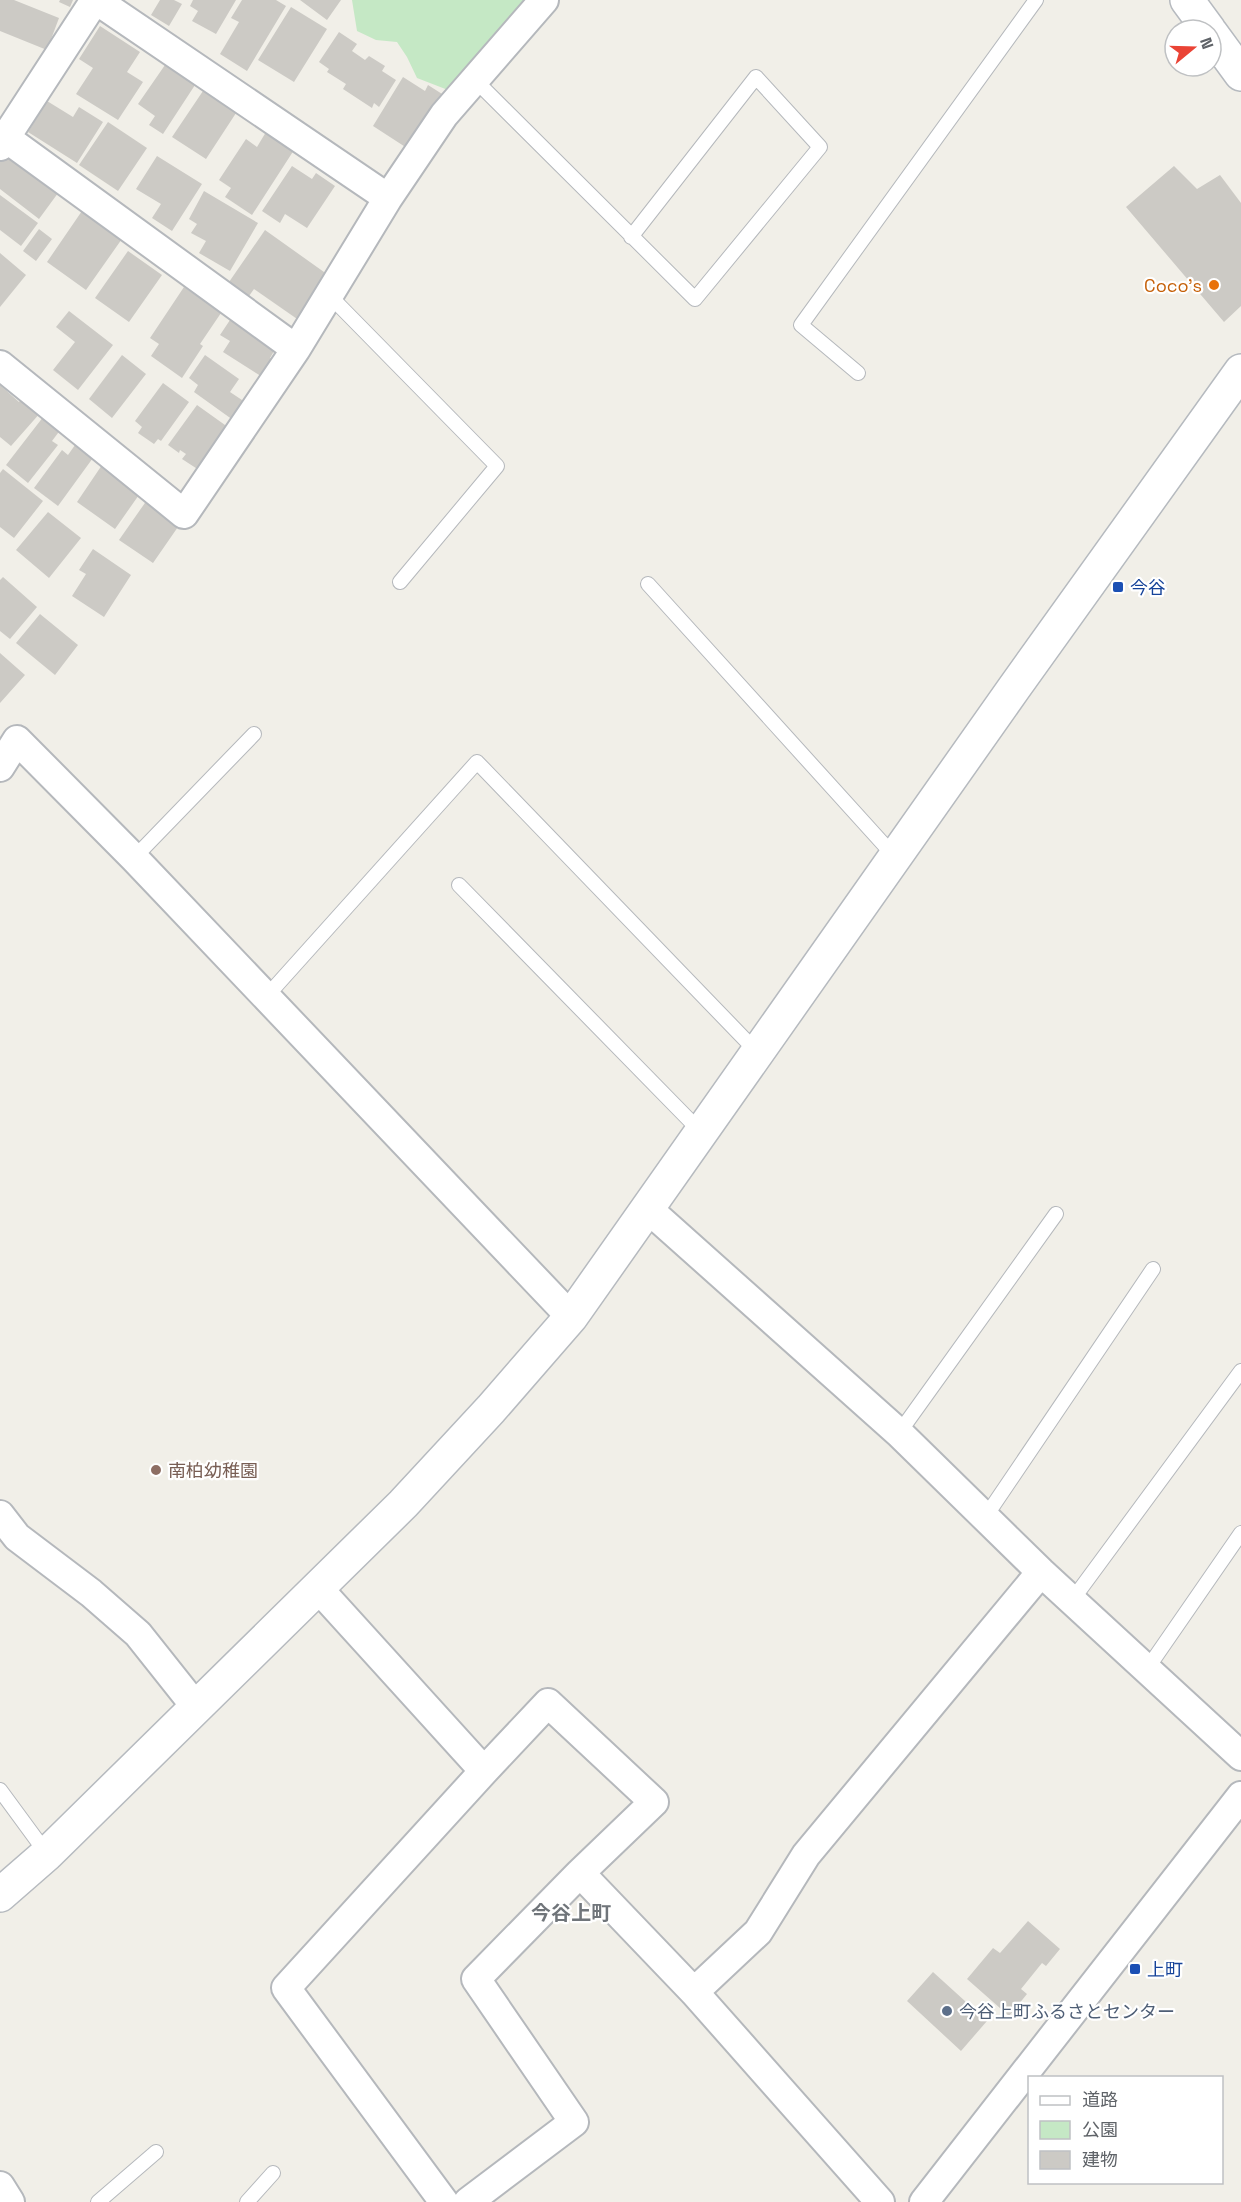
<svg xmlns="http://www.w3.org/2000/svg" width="1241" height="2202" viewBox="0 0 1241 2202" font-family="'Space Grotesk','Noto Sans JP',sans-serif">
  <rect width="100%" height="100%" fill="#f1efe8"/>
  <!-- green -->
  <path fill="#c5e8c5" d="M352 0H530L481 54 461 73 448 90 417 78 407 57 397 42 376 40 357 31Z"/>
  <!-- building -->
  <path fill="#cccac5" d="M0 0H14L59 18 47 50 0 31Z
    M60 0H73L70 7 59 2Z
    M160 0H174L182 4 169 26 151 15Z
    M193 0H236L216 34 192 21 198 11 190 6Z
    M242 0H276L286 6 247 71 220 54 239 22 231 18Z
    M300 0H341L327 20Z
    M291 7 327 29 294 82 258 60Z
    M100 26 140 52 127 72 143 82 118 120 76 94 93 68 79 59Z
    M339 32 357 44 352 51 365 60 369 56 385 66 382 71 396 80 379 107 374 103 372 108 343 89 346 84 327 72 329 69 319 62Z
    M165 65 195 85 163 134 149 125 155 116 138 104Z
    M403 77 425 91 428 85 450 99 410 150 373 126Z
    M205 88 238 110 206 159 172 137Z
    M47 101 73 117 79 107 103 122 77 163 28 132Z
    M108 122 147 148 118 191 79 165Z
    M266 132 294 150 252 215 225 197 231 188 219 180 246 139 257 147Z
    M5 156 14 163 18 157 61 189 39 219 0 189V162Z
    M157 156 202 184 172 231 152 218 161 204 136 189Z
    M292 166 312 179 316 173 335 186 307 228 285 214 280 223 262 211Z
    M1174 166 1197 189 1220 175 1241 203V306L1224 322 1126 207Z
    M204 191 258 223 230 271 199 253 206 241 191 233 197 224 189 219Z
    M0 195 38 223 21 246 0 230Z
    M84 208 124 236 86 290 47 262Z
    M39 229 52 239 36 261 23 251Z
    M265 230 331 277 300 321 254 289 249 296 229 282Z
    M128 251 162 275 129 322 95 298Z
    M0 253 26 275 0 307Z
    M184 287 221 313 200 344 203 346 182 378 151 356 159 344 150 338Z
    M69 311 113 345 78 390 53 370 75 342 56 327Z
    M232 317 277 346 270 358 275 361 264 378 223 352 230 341 220 335Z
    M122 355 146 374 112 418 89 399Z
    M205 355 239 379 230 392 245 402 233 420 194 392 198 385 189 378Z
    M163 383 189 402 161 441 158 439 154 444 138 433 142 427 135 421Z
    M0 385 19 402 24 396 41 412 11 446 0 437Z
    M197 405 232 430 202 472 182 459 186 454 180 450 179 453 168 445Z
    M47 412 64 425 52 441 58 445 28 483 6 465Z
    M80 438 98 451 58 506 34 488 62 450 68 455Z
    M102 465 141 492 115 529 77 502Z
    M3 469 43 501 14 538 0 527V473Z
    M147 500 180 524 153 563 119 540Z
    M48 512 81 538 49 578 16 550Z
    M93 549 131 575 104 617 72 596 86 574 79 570Z
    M3 577 37 607 10 639 0 631V580Z
    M40 614 78 645 55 675 16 643Z
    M0 653 25 675 0 703Z
    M1028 1921 1060 1949 1046 1966 1042 1963 1021 1989 1027 1994 1009 2016 967 1979 993 1948 1000 1953Z
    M933 1972 987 2021 961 2051 907 2001Z"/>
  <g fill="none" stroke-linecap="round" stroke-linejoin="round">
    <!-- lane casing -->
    <g stroke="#b5b8bc" stroke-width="16">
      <path id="lane" d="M475 80 695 299 820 147 756 77 631 237
        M330 296 497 466 400 582
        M858 373 801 325 1036 0
        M648 584 896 858
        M134 858 254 734
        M459 885 701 1132
        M266 997 477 762 758 1053
        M899 1433 1056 1214
        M986 1516 1153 1269
        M1073 1599 1241 1371
        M1147 1669 1241 1533
        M0 1790 47 1854
        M98 2202 156 2152
        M247 2202 273 2173"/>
    </g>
    <!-- street casing -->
    <g stroke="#b5b8bc" stroke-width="32">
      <path id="street" d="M96 0 388 198
        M6 138 296 349
        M0 146 95 0
        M0 365 184 514 296 349 388 198 444 115 544 0
        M0 767 17 740 134 858 571 1317
        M648 1209 899 1433 1041 1572 1241 1756
        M0 1515 17 1537 91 1593 138 1634 196 1707
        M317 1587 484 1771
        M580 1873 694 1992 880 2202
        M694 1992 758 1932 806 1855 1041 1572
        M0 2186 10 2202
        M444 2202 286 1988 484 1771 548 1703 654 1802 580 1873 476 1979 574 2122 468 2202
        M924 2202 1241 1796"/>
    </g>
    <!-- secondary casing -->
    <g stroke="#b6babf" stroke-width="36">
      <path id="secondary" d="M1187 0 1209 30
        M1211 33 1241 74
        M0 1895 47 1854 403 1504 491 1409 571 1317 1014 688 1241 371"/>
    </g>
    <!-- lane -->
    <use href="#lane" stroke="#fff" stroke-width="14"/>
    <!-- street -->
    <use href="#street" stroke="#fff" stroke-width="28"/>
    <!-- secondary -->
    <use href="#secondary" stroke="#fff" stroke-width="33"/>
  </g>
  <!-- markers -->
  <circle fill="#e8710a" stroke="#fff" stroke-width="2" cx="1214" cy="285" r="6"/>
  <g fill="#1a4fb4" stroke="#fff" stroke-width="2">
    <rect x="1112" y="581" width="12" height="12" rx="3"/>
    <rect x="1129" y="1963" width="12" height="12" rx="3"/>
  </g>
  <circle fill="#8d6e63" stroke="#fff" stroke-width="2" cx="156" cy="1470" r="6"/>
  <circle fill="#5c6f8a" stroke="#fff" stroke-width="2" cx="947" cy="2011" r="6"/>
  <g text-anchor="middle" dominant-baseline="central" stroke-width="4.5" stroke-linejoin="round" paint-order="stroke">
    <!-- food labels -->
    <g font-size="18" fill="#c56008" stroke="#fff" text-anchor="end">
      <text x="1202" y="285">Coco's</text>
    </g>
    <!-- transit labels -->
    <g font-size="18" fill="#164399" stroke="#fff" text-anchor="start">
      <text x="1130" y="587">今谷</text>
      <text x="1147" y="1969">上町</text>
    </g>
    <!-- education labels -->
    <g font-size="18" fill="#785e54" stroke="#fff" text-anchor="start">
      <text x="168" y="1470">南柏幼稚園</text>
    </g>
    <!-- service labels -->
    <g font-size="18" fill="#4e5e75" stroke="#fff" text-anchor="start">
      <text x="959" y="2011">今谷上町ふるさとセンター</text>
    </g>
    <!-- neighbourhood labels -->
    <g font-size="20" font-weight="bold" fill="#70757a" stroke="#fff">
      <text x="571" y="1913">今谷上町</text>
    </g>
  </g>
  <!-- legend -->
  <rect x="1028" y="2076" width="195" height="108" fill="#ffffff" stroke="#bfc1c3" stroke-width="1.5"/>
  <rect x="1040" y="2096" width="30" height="9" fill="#ffffff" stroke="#bfc1c3" stroke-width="1.5"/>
  <text x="1082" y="2106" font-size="18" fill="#5f6368">道路</text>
  <rect x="1040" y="2121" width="30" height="18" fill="#c5e8c5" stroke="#bfc1c3" stroke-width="1.5"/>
  <text x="1082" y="2136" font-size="18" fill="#5f6368">公園</text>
  <rect x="1040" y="2151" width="30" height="18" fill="#cccac5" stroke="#bfc1c3" stroke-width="1.5"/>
  <text x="1082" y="2166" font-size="18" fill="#5f6368">建物</text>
  <!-- north arrow -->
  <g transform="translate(1193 48) rotate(71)"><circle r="28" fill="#ffffff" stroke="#bfc1c3" stroke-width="1.5"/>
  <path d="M0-4.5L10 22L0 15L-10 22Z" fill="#ea4335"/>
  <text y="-9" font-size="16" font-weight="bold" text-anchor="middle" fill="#5f6368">N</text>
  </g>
</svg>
